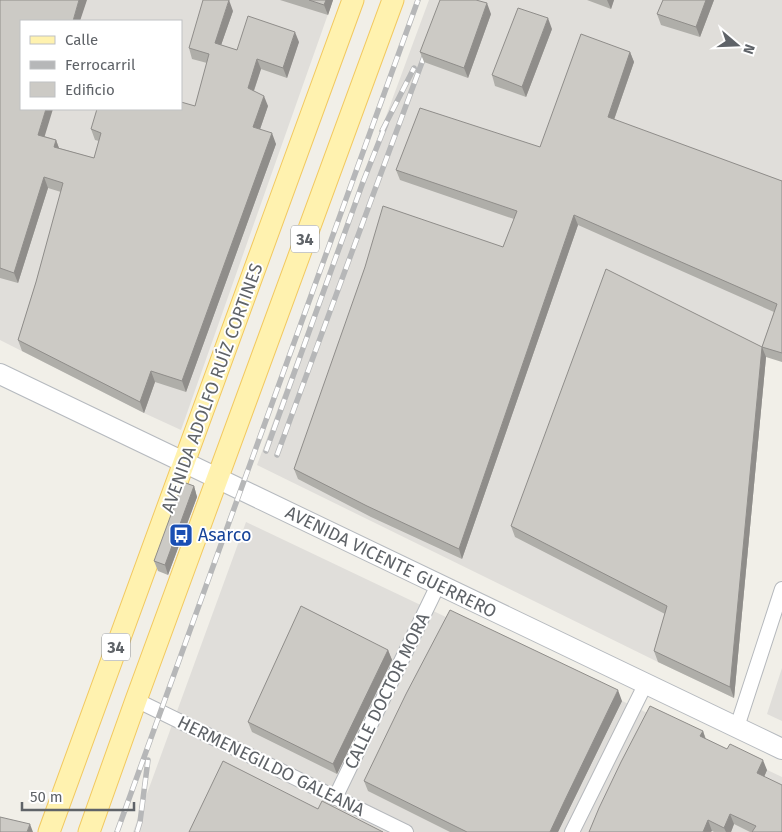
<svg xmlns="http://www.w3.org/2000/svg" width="782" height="832" viewBox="0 0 782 832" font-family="'Fira Sans',sans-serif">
  <rect width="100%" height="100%" fill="#f1efe8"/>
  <!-- industrial -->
  <path fill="#e0deda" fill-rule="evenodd" d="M0 0H333L181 430 144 413 0 340ZM21 21H181V109H21Z
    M429 0H782V315L766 357 734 698 658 662 257 465Z
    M246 522 782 777V832H133Z
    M782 668V721L767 714Z"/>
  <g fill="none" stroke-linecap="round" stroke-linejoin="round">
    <!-- street casing -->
    <g stroke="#b5b8bc" stroke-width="16">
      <path id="street" d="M136 700 406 832
        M737 727 782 589
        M335 798 438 585
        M572 832 646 683"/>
    </g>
    <!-- secondary casing -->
    <g stroke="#b6babf" stroke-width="22">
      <path id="secondary" d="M0 374 782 749"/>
    </g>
    <!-- primary casing -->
    <g stroke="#f2c960" stroke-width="23">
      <path id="primary" d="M49 832 353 0
        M89 832 136 700 393 0"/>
    </g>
    <!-- street -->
    <use href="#street" stroke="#fff" stroke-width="14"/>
    <!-- secondary -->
    <use href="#secondary" stroke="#fff" stroke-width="20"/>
    <!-- primary -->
    <use href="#primary" stroke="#fff2af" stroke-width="21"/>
    <!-- rail casing -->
    <g stroke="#b6b7b8" stroke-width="5.5">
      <path id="rail" d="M382 131 414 68
        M266 451 363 182 386 124
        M277 455 428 46
        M117 832 418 0
        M137 832 140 822 148 760"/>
    </g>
    <!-- rail -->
    <use href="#rail" stroke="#fff" stroke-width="4" stroke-dasharray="11" stroke-linecap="butt"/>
  </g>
  <!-- wall -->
  <path fill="#afaea9" d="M0 0 44 136 56 140 59 148 94 158 99 141 95 140 91 129 195 106 207 63 192 59 189 48 233 11 221 45 237 50 299 42 287 78 261 69 254 91 268 106 260 129 276 144 186 392 155 382 144 413 22 351 18 340 36 282 61 192 48 188 18 283 0 278Z
    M280 0H333L328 15Z
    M587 0H614L611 9Z
    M663 0H714L700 37 661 25 657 14Z
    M491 14 468 78 424 62 420 52Z
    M552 29 526 97 495 86 492 75Z
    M630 52 634 62 614 120 782 181V362L766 357 734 698 658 662 654 651 665 614 515 537 511 526 762 347 774 312 578 225 462 559 371 517 298 479 294 469 503 247 514 219 400 180 396 170 540 147Z
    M194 486 197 497 168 575 158 571 154 561Z
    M388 650 392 660 337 774 252 732 248 722Z
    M622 701 558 832H450L368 791 364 781Z
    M703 731 706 739 767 770 764 777 782 832H750L734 824 731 832H714L712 831 589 832Z"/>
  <!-- shaded-wall -->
  <path fill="#8f8d8a" d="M79 0H87L80 21H73Z
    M229 0 233 11 218 54 215 43Z
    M326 0H333L328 15 324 5Z
    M607 0H614L611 9Z
    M706 0H714L700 37 696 27Z
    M487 3 491 14 468 78 464 68Z
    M548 18 552 29 526 97 522 87Z
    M295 32 299 42 287 78 283 68Z
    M630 52 634 62 611 128 608 117Z
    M257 59 261 69 251 99 248 88Z
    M264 96 268 106 257 138 253 127Z
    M46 109H53L42 145 38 135Z
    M272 133 276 144 186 392 182 381Z
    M56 140 60 151 54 147Z
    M44 177 48 188 18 283 14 273Z
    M574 215 578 225 462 559 459 549Z
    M762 347 766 357 734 698 730 687Z
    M151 371 155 382 144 413 140 402Z
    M194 486 197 497 168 575 165 565Z
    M388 650 392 660 337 774 333 764Z
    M618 690 622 701 558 832H550L564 802Z
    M703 731 706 741 700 736Z
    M763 760 767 770 761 784 757 773Z
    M730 814 734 824 731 832H726L724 828Z
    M708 820 712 831 711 832H703Z
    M30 824 33 832H27Z"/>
  <!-- building -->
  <path fill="#cccac5" stroke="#8f8d8a" d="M0 0H79L73 21H21V109H46L38 135 56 140 54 147 94 158 101 133 91 129 97 109H181V102L195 106 209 54 189 48 203 0H229L215 43 237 50 248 16 295 32 283 68 257 59 248 88 264 96 253 127 272 133 182 381 151 371 140 402 18 340 36 282 63 183 44 177 14 273 0 268Z
    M309 0H326L324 5Z
    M440 0H476L487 3 464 68 420 52Z
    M663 0H706L696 27 657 14Z
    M518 8 548 18 522 87 492 75Z
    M581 34 630 52 608 117 782 181V353L762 347 777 304 574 215 459 549 367 506 294 469 365 267 383 206 503 247 517 211 396 170 420 108 540 147Z
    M606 269 762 347 730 687 654 651 667 606 511 526Z
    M183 482 194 486 165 565 154 561Z
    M301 606 388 650 333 764 248 722Z
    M450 610 618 690 564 802 550 832H467L364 781 406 694Z
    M650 706 703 731 700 736 727 749 730 744 763 760 757 773 782 785V832H752L756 826 730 814 724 828 708 820 703 832H589L599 808 621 762Z
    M223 761 318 809 322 801 383 832H189Z
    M0 817 30 824 27 832H0Z"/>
  <!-- icons -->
  <defs>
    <g id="bus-square" transform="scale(1.25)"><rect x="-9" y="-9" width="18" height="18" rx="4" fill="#1a4fb4" stroke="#fff"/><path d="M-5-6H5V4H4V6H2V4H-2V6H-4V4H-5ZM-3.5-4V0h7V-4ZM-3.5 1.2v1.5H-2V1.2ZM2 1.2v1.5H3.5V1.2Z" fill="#fff"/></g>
  </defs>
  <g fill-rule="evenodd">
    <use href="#bus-square" x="181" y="535"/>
  </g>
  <g text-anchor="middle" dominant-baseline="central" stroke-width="4" stroke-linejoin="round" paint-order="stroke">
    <!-- shield labels -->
    <g fill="#fff" stroke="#8f9295" stroke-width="1">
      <rect x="291" y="225.5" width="28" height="27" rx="4"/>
      <rect x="102" y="633.5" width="28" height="27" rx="4"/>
    </g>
    <g font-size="16" font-weight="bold" fill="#5f6368">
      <text x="305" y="239">34</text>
      <text x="116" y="647">34</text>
    </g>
    <!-- street labels -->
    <g font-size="18" fill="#5f6368" stroke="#fff">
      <text transform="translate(212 388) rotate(-70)">AVENIDA ADOLFO RUÍZ CORTINES</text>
      <text transform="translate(391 562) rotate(26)">AVENIDA VICENTE GUERRERO</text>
      <text transform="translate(387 691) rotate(-64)">CALLE DOCTOR MORA</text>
      <text transform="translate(271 766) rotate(26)">HERMENEGILDO GALEANA</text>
    </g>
    <!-- transit labels -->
    <g font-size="18" fill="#164399" stroke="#fff" text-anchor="start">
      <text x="198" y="535">Asarco</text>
    </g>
  </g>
  <!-- legend -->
  <rect x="20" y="20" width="162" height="90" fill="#ffffff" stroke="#bfc1c3"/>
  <rect x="30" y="36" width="25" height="8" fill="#fff2af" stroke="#bfc1c3"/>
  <text x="65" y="45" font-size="15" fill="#5f6368">Calle</text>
  <rect x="30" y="61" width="25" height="8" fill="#b6b7b8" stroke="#bfc1c3"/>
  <text x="65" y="70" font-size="15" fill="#5f6368">Ferrocarril</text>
  <rect x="30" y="82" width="25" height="15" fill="#cccac5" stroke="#bfc1c3"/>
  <text x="65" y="95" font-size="15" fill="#5f6368">Edificio</text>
  <!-- north arrow -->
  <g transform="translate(737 45) rotate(109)" stroke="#ffffff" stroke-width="4" paint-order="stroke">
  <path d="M0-4L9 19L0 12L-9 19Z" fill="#5f6368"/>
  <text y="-8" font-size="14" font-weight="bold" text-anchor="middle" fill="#5f6368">N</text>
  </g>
  <!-- scale -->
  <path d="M22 802v8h112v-8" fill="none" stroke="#5f6368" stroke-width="2.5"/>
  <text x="30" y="802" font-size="15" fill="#5f6368" stroke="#ffffff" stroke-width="4" paint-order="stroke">50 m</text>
</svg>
